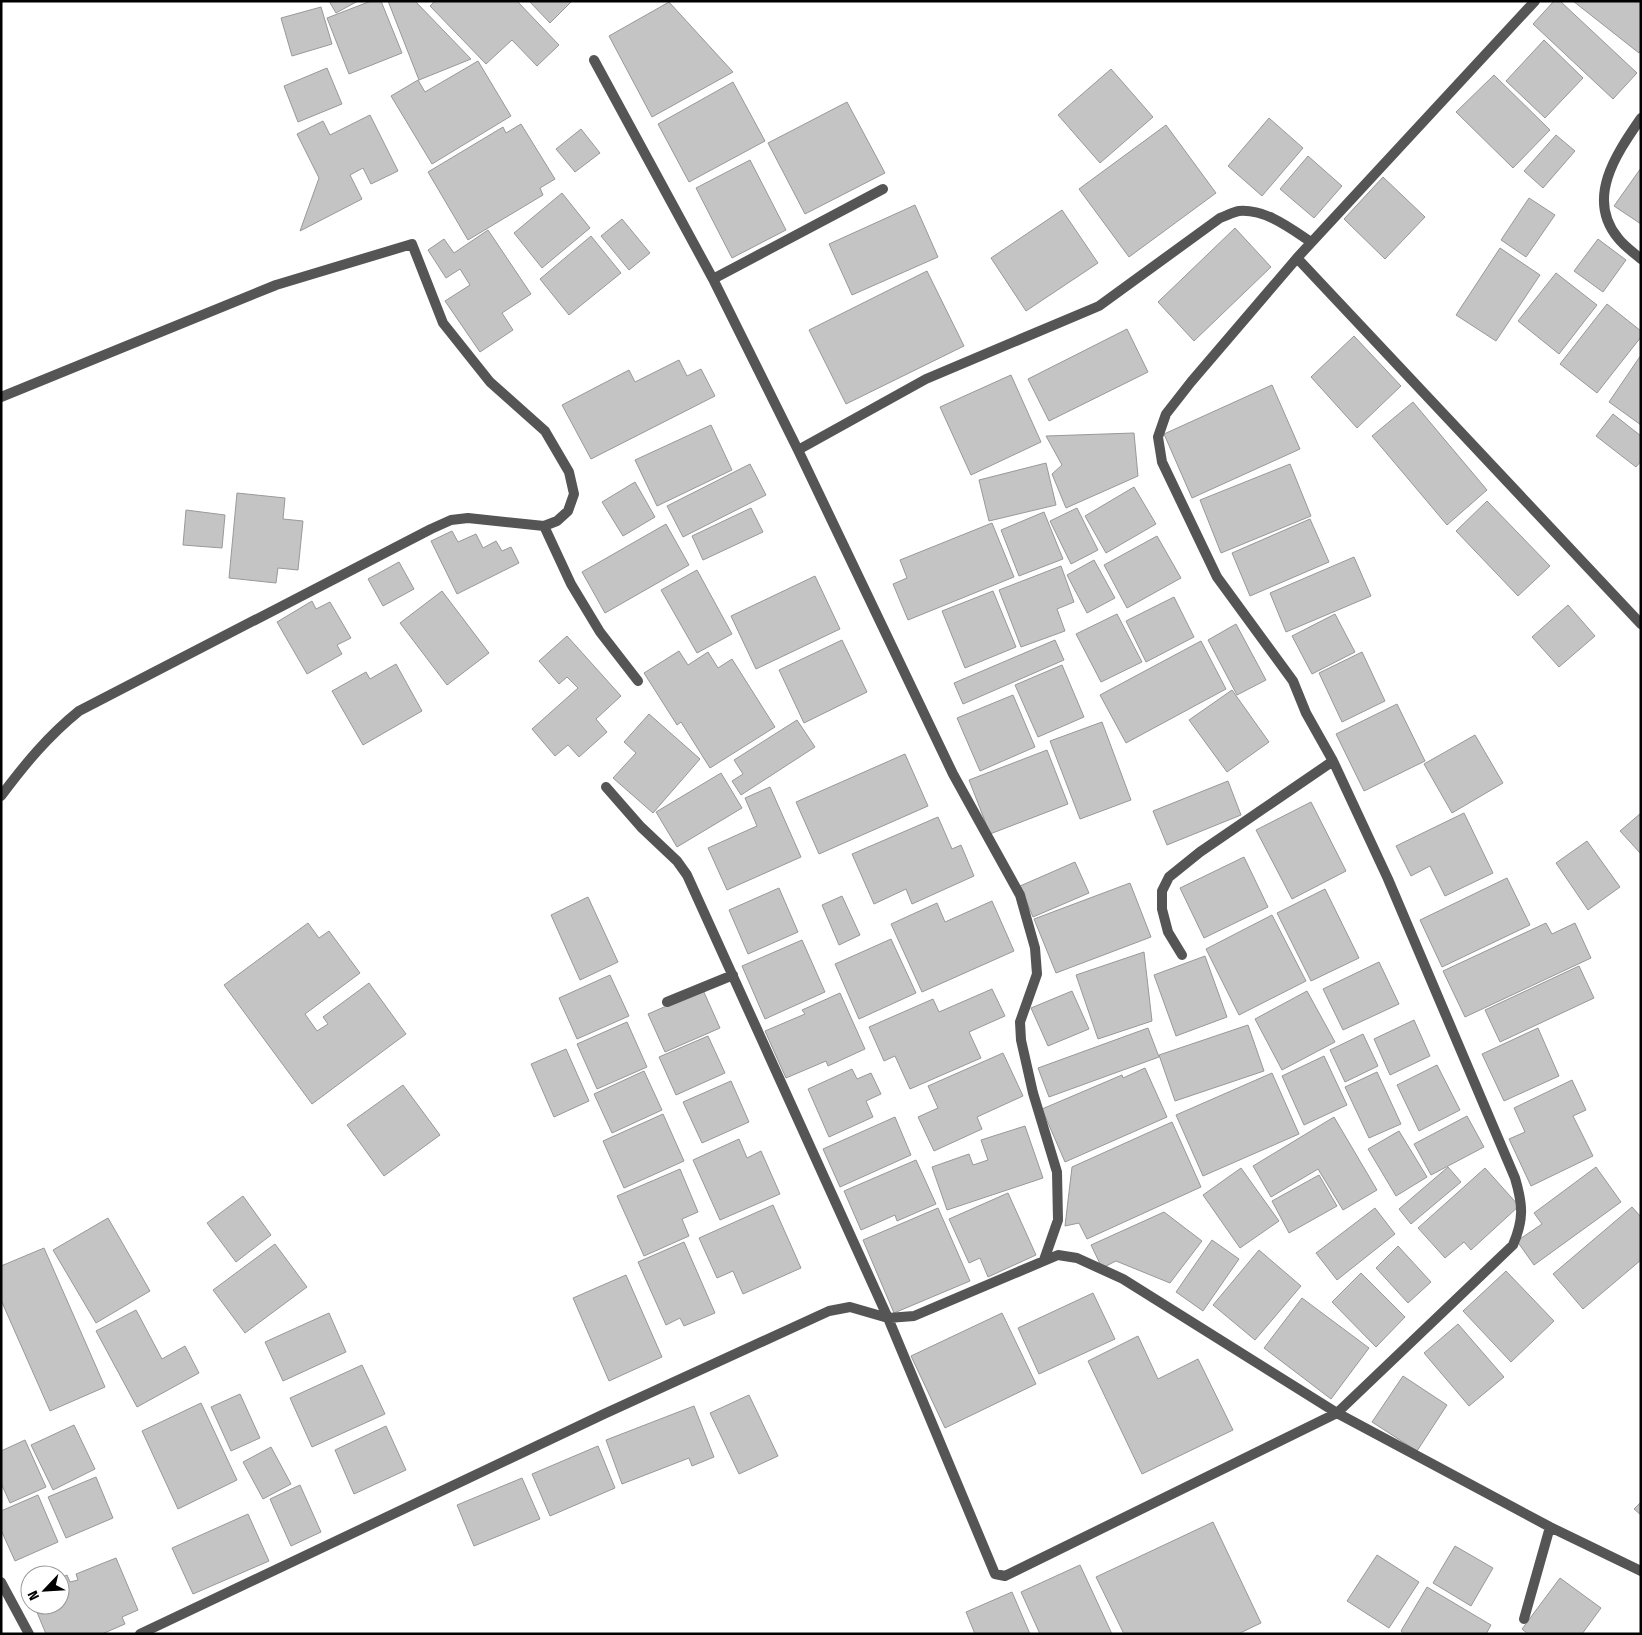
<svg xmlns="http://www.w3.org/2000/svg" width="1642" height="1635" viewBox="0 0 1642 1635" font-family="'Fira Sans Condensed',sans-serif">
  <rect width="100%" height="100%" fill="#fff"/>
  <!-- building -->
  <path fill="#c4c4c4" stroke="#999" d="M329 1H358L336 13Z
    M371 1H381L402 53 349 74 327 18Z
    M388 1H415L471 59 419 80Z
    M435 1H517L559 45 537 66 512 40 486 64 430 6Z
    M529 1H572L550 23Z
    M1554 1H1560L1637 73 1613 99 1533 24Z
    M1573 1H1641V50L1639 53Z
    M669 2 733 72 652 117 609 36Z
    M321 7 332 44 292 56 281 18Z
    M1544 40 1583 78 1545 118 1506 81Z
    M478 61 511 116 432 164 391 96 418 80 425 92Z
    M327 68 342 104 298 122 284 86Z
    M1111 69 1153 117 1100 163 1058 115Z
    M1494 75 1550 130 1513 168 1456 112Z
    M733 82 765 141 689 182 658 124Z
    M847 102 885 173 805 214 768 143Z
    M370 115 398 171 371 184 363 168 350 175 362 199 300 231 319 178 297 134 323 121 330 135Z
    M1269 118 1303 148 1262 196 1228 166Z
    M521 124 555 179 540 188 543 195 468 240 428 172 503 127 506 133Z
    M1166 125 1216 193 1129 257 1079 189Z
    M581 129 600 153 575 172 556 149Z
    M1556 135 1575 151 1543 188 1524 171Z
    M1308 156 1342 186 1314 218 1280 189Z
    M750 160 786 230 732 258 696 188Z
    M1641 168V224L1614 206Z
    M1383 177 1425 217 1385 259 1344 219Z
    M562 193 590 228 542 268 514 233Z
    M1529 198 1555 215 1526 257 1501 240Z
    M915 205 938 257 852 295 829 244Z
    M1062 210 1098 263 1026 311 991 258Z
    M622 219 650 253 629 270 601 236Z
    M1235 228 1271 267 1194 341 1158 302Z
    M488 230 531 294 502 313 513 330 480 352 445 301 470 285 460 269 446 278 428 250 444 239 454 253Z
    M591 236 621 273 569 315 540 279Z
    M1598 239 1626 260 1603 292 1574 271Z
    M1500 248 1540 275 1496 341 1456 315Z
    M927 271 964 346 846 404 809 330Z
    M1556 273 1597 305 1559 354 1518 321Z
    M1607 304 1641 331V337L1597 393 1560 364Z
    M1127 329 1148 372 1049 421 1028 379Z
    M1354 336 1401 386 1357 428 1311 377Z
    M1641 355V425L1609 402Z
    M679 360 687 376 701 369 715 396 591 459 562 405 629 370 635 382Z
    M1011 375 1041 442 971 475 940 407Z
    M1272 385 1300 449 1192 498 1164 434Z
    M1413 402 1487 490 1447 525 1372 436Z
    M1613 414 1641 436V461L1636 467 1596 436Z
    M711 425 732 470 657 506 635 460Z
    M1134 433 1138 476 1066 508 1052 474 1062 465 1046 436Z
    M1046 463 1056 505 989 521 979 480Z
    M750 464 766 495 683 537 667 506Z
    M1290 464 1311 516 1221 553 1200 500Z
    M635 482 655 517 623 536 602 502Z
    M1134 487 1156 524 1106 553 1085 516Z
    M237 493 285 498 283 519 303 521 298 570 278 568 276 583 229 578Z
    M1487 501 1550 566 1518 596 1456 531Z
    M751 508 763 532 703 560 692 536Z
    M1077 508 1098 550 1071 564 1050 521Z
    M186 510 225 515 222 548 183 545Z
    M1044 512 1063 559 1019 576 1001 530Z
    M1310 519 1329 562 1250 596 1232 553Z
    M992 523 1014 577 908 620 893 584 907 578 900 560Z
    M666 524 689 565 605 613 582 572Z
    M452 531 458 542 476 534 483 548 496 541 502 551 511 547 519 563 457 594 431 541Z
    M1157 536 1181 578 1127 608 1104 565Z
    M1354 557 1371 596 1286 632 1270 593Z
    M1094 560 1115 598 1087 613 1067 575Z
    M399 562 414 589 383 606 368 579Z
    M1061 566 1074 602 1057 609 1065 631 1021 647 999 590Z
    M697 570 732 634 697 653 661 590Z
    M815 576 840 629 756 669 731 616Z
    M442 591 489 653 447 685 400 623Z
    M993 591 1016 647 965 668 942 611Z
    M1174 597 1194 637 1146 662 1126 621Z
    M312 601 316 609 330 602 351 638 337 645 342 654 307 674 277 622Z
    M1568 605 1595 636 1559 667 1532 637Z
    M1117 614 1142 662 1101 682 1076 634Z
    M1335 614 1355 652 1312 674 1292 636Z
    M1236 624 1266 680 1237 695 1208 640Z
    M567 636 621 696 596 719 607 732 579 757 568 745 555 756 532 729 578 688 567 677 559 684 539 661Z
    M842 640 867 692 804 723 779 670Z
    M1055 640 1064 660 963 704 954 683Z
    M1201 641 1226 689 1126 743 1100 695Z
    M679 651 688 665 708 652 718 668 732 659 775 727 710 768 681 722 677 725 644 673Z
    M1362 652 1385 701 1342 722 1319 673Z
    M396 664 422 711 363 745 332 691 366 672 370 679Z
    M1062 665 1084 717 1038 737 1015 685Z
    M1232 690 1269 742 1227 772 1189 720Z
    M1013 695 1035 747 980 771 957 718Z
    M1397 704 1425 761 1364 791 1336 734Z
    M649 714 700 759 653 813 613 778 636 753 624 742Z
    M797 720 815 747 741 795 732 781 743 774 734 760Z
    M1102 722 1131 800 1080 819 1050 741Z
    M1475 735 1503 783 1452 813 1424 764Z
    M1047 750 1068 804 990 834 969 780Z
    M905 754 928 806 819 854 796 802Z
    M721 773 742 808 677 847 656 812Z
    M1228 781 1241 815 1167 845 1153 811Z
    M770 787 801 857 727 890 708 848 757 826 745 798Z
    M1311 802 1346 871 1292 899 1256 830Z
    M1464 813 1493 873 1445 896 1430 866 1411 876 1396 846Z
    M1641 813V854L1620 831Z
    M938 817 952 849 961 845 974 876 912 904 906 889 874 904 852 854Z
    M1587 841 1620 887 1588 910 1556 863Z
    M1244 857 1268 907 1204 938 1180 888Z
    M1075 862 1089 893 1033 917 1020 886Z
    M1507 878 1530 925 1442 967 1420 920Z
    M1130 883 1151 937 1056 973 1034 919Z
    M779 888 798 932 748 954 729 910Z
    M1325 889 1359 958 1311 981 1277 913Z
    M842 896 860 935 839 945 822 905Z
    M588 897 618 962 580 980 551 915Z
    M992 901 1014 951 922 992 891 924 937 903 945 922Z
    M1272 915 1306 981 1239 1015 1206 949Z
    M308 923 319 938 329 931 360 973 305 1014 317 1031 328 1024 323 1017 369 983 406 1034 312 1104 224 985Z
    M1546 923 1552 934 1575 923 1591 958 1465 1017 1443 971Z
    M891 939 916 993 859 1019 835 964Z
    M802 940 825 992 765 1019 742 966Z
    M1144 952 1152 1021 1098 1039 1076 975Z
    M1205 956 1227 1017 1176 1036 1154 975Z
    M1379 962 1399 1004 1343 1030 1323 989Z
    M1579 966 1594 998 1500 1042 1485 1010Z
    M610 975 629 1016 577 1039 559 998Z
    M992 989 1005 1016 969 1032 981 1058 910 1089 895 1056 884 1061 869 1027 933 999 939 1012Z
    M703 990 720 1028 665 1052 648 1014Z
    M1072 991 1089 1029 1048 1046 1031 1008Z
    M1307 991 1335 1042 1282 1070 1255 1019Z
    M840 993 865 1049 828 1066 826 1061 786 1078 765 1031 805 1014 802 1010Z
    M1414 1020 1430 1056 1390 1075 1374 1039Z
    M627 1022 647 1067 597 1089 577 1044Z
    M1248 1025 1264 1071 1175 1101 1159 1055Z
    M1148 1028 1159 1057 1049 1097 1038 1068Z
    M1538 1028 1559 1076 1504 1101 1482 1054Z
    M1363 1034 1378 1066 1345 1082 1330 1050Z
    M708 1036 725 1073 676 1095 659 1057Z
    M566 1049 589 1101 554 1117 531 1064Z
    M1003 1053 1023 1096 977 1117 982 1129 934 1151 918 1117 938 1108 928 1086Z
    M1324 1056 1347 1105 1304 1125 1282 1076Z
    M1437 1065 1460 1110 1419 1131 1397 1085Z
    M1145 1068 1167 1117 1065 1162 1042 1109 1122 1075 1123 1078Z
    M852 1069 857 1079 871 1073 881 1094 866 1101 873 1117 829 1137 808 1089Z
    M644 1071 662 1110 612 1133 594 1094Z
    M1377 1072 1401 1124 1369 1138 1345 1087Z
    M1272 1073 1299 1134 1203 1176 1176 1115Z
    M1572 1080 1586 1110 1573 1116 1593 1156 1531 1186 1509 1139 1525 1132 1514 1108Z
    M731 1081 749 1122 702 1143 683 1102Z
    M403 1085 440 1135 384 1176 347 1125Z
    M663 1114 684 1161 624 1188 603 1141Z
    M1467 1116 1484 1147 1431 1175 1414 1144Z
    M895 1117 911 1155 840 1187 823 1149Z
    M1334 1117 1377 1190 1343 1210 1318 1169 1271 1197 1253 1166Z
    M1172 1122 1201 1187 1087 1239 1079 1223 1065 1226 1072 1167Z
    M1025 1126 1043 1178 947 1210 932 1167 969 1154 973 1165 988 1160 981 1140Z
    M1399 1131 1427 1177 1396 1196 1368 1149Z
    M739 1139 747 1158 761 1151 780 1194 720 1220 693 1160Z
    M916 1160 936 1204 897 1221 895 1215 861 1230 844 1191Z
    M1448 1167 1461 1182 1411 1224 1399 1209Z
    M1596 1167 1621 1202 1534 1265 1517 1241 1542 1224 1534 1213Z
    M1241 1168 1279 1221 1240 1248 1203 1195Z
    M1485 1168 1519 1206 1471 1250 1464 1242 1445 1258 1418 1228Z
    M680 1169 698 1212 682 1219 689 1236 644 1256 617 1196Z
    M1319 1175 1337 1206 1289 1233 1272 1201Z
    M1008 1193 1036 1255 988 1277 980 1258 969 1263 949 1219Z
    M243 1196 271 1235 236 1262 207 1223Z
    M773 1205 801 1268 743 1294 733 1271 717 1278 699 1238Z
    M1632 1207 1641 1217V1260L1583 1309 1553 1274Z
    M938 1208 970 1281 894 1313 863 1240Z
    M1375 1208 1395 1234 1337 1280 1316 1253Z
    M1164 1212 1202 1241 1170 1283 1116 1261 1102 1268 1091 1245Z
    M108 1218 150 1291 96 1323 53 1250Z
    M1212 1240 1239 1259 1203 1311 1176 1292Z
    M684 1242 715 1313 684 1326 680 1318 666 1325 638 1262Z
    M275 1244 307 1287 245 1333 213 1290Z
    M1398 1246 1431 1282 1408 1303 1376 1268Z
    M44 1248 105 1387 50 1411 1 1300V1266Z
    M1259 1250 1301 1286 1255 1340 1213 1305Z
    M1506 1271 1554 1321 1511 1362 1463 1311Z
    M1361 1273 1405 1317 1376 1347 1332 1302Z
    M626 1275 662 1357 609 1381 573 1298Z
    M1093 1293 1115 1339 1039 1374 1018 1328Z
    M1302 1298 1369 1348 1331 1399 1264 1348Z
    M136 1310 162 1359 185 1346 199 1373 137 1407 96 1331Z
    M329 1313 346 1352 283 1381 265 1342Z
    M1002 1313 1036 1384 945 1428 911 1356Z
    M1458 1324 1504 1377 1469 1406 1424 1353Z
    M1138 1336 1158 1379 1198 1359 1233 1430 1142 1474 1088 1361Z
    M362 1365 385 1414 312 1447 290 1398Z
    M1403 1376 1447 1405 1417 1451 1372 1422Z
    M240 1394 260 1438 231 1451 211 1407Z
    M749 1395 778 1456 739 1474 710 1413Z
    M201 1403 237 1480 178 1509 142 1431Z
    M694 1406 714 1457 692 1466 689 1458 622 1484 606 1440Z
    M74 1425 95 1469 53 1490 31 1445Z
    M386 1426 406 1470 354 1494 335 1450Z
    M25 1440 46 1487 10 1503 1 1483V1451Z
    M598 1446 615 1488 550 1516 532 1474Z
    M271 1447 291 1484 263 1499 243 1462Z
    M96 1477 113 1518 66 1538 48 1497Z
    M522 1478 540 1519 474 1546 457 1505Z
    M300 1485 321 1532 291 1546 270 1499Z
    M38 1495 58 1542 15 1561 1 1530V1511Z
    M1641 1502V1515L1634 1509Z
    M248 1514 269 1561 193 1594 172 1548Z
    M1213 1522 1261 1623 1238 1634H1124L1096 1577Z
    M1455 1546 1493 1568 1471 1606 1433 1583Z
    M1377 1555 1419 1582 1389 1628 1347 1601Z
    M116 1558 138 1610 122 1617 125 1624 102 1634H46L34 1605H60V1578L67 1575 70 1582 78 1580 76 1574Z
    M1080 1565 1112 1634H1040L1021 1592Z
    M1560 1578 1601 1608 1582 1634H1528L1522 1629Z
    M1427 1587 1491 1625 1486 1634H1404L1401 1631Z
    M1012 1592 1030 1634H975L966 1612Z"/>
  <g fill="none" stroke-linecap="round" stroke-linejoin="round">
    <!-- street -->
    <path stroke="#555" stroke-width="10" d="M594 60 713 279 798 450 953 774 1020 895 1035 948 1037 974 1020 1022 1021 1040 1033 1093 1057 1172 1058 1220 1044 1260
      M1641 118C1617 153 1585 198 1618 238 1624 246 1633 252 1641 259
      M1297 258 1641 624
      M713 279 883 189
      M1 397 276 285 412 244 443 323 490 382 545 431 569 472 574 494 568 511 557 521 544 526 468 518 451 520 431 529 79 711C48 736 25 764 1 796
      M798 450 926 379 1099 306 1220 218C1226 216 1233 212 1239 211 1266 209 1290 228 1311 242
      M544 526 571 584 600 632 638 681
      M606 787 641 827 677 861 687 875 888 1318 995 1574 1005 1576 1337 1413 1513 1245C1524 1219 1523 1205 1515 1178L1388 879 1333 761 1306 713 1293 681 1217 577 1162 462 1158 437 1166 414 1191 382 1297 258 1535 1
      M1182 955 1168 932 1162 909V891L1169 877 1200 852 1333 761
      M667 1002 733 975
      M1 1582 29 1634
      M1524 1619 1550 1527
      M140 1634 604 1414 829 1311 850 1307 888 1318 914 1316 1058 1255 1077 1258 1123 1279 1337 1413 1550 1527 1641 1571"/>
  </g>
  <!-- border -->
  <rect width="1642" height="1635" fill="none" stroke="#000000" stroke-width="5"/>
  <!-- north arrow -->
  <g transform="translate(45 1590) rotate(245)"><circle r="24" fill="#ffffff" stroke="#999999"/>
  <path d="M0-4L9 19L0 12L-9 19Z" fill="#000000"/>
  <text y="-8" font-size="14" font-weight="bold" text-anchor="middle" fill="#000000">N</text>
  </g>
</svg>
